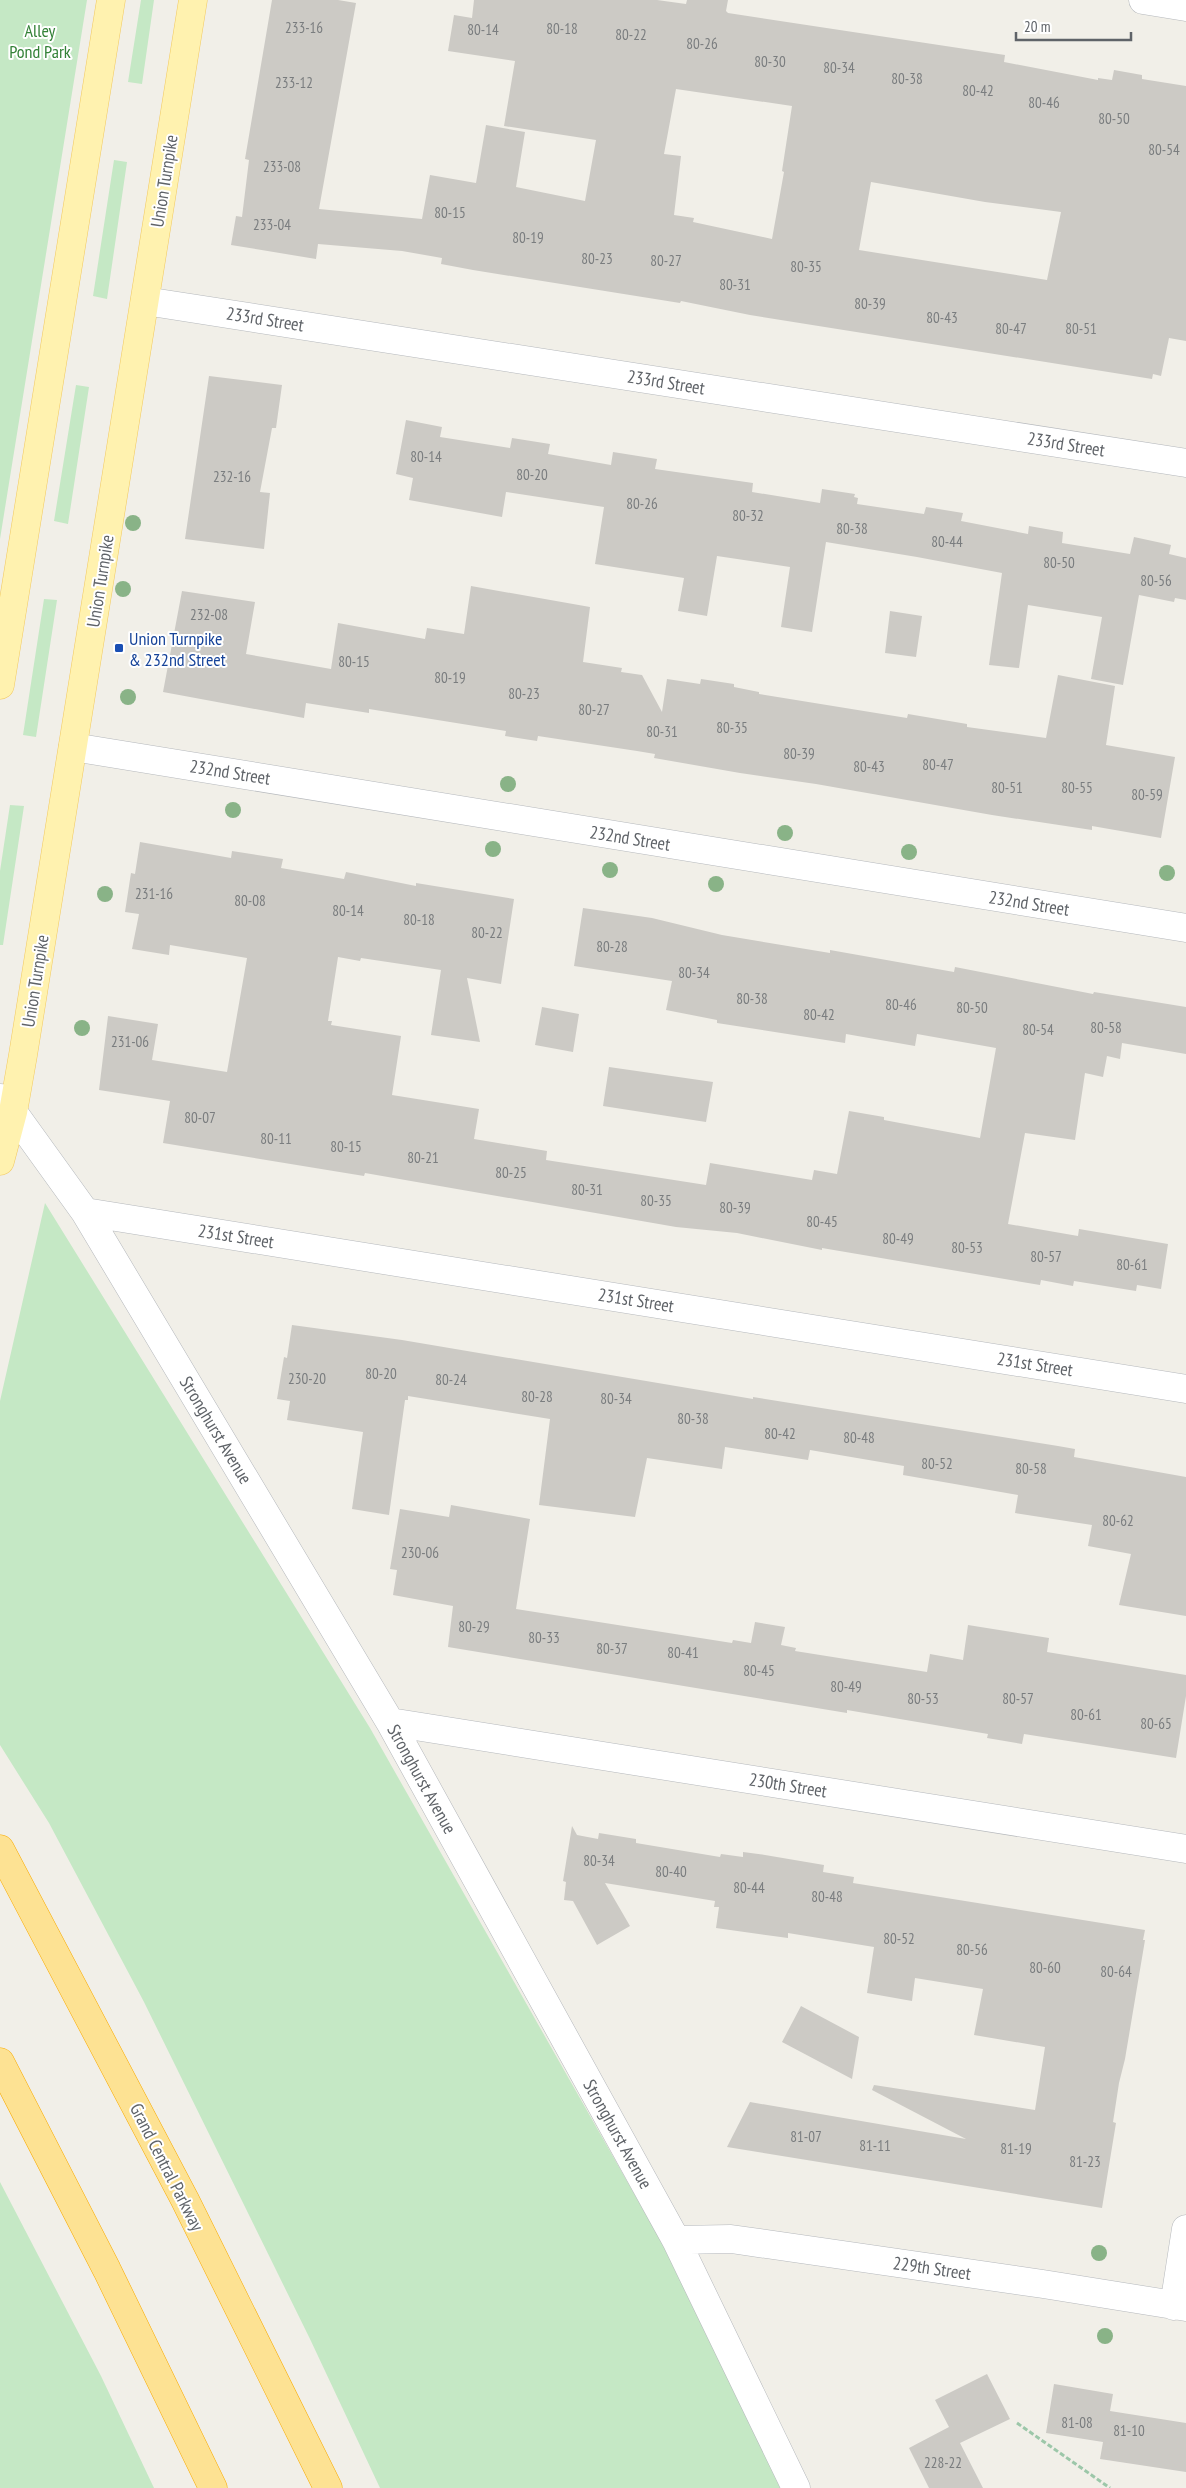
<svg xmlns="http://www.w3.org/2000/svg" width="1186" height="2488" viewBox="0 0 1186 2488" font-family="'PT Sans Narrow',sans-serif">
  <rect width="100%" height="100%" fill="#f1efe8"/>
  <!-- green -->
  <path fill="#c5e8c5" d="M0 0H87L0 539Z
    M141 0H154L142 84 128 82Z
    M114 160 127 162 107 299 93 296Z
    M76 385 89 387 68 524 54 521Z
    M44 599 57 600 36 737 23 735Z
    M10 805 24 806 3 945H0V871Z
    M45 1203 370 1728 699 2308 783 2488H380L310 2339 144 2002 49 1823 0 1745V1401Z
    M0 2182 101 2376 154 2488H0Z"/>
  <!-- building -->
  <path fill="#cccac5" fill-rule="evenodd" d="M272 0H338L356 3 319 209 422 219 430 175 476 183 486 125 525 132 516 187 585 201 596 140 504 126 515 61 448 51 454 15 472 18 474 0H657L686 4 687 0H728L726 11 728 13 1005 55 1004 62 1098 80V78L1112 80 1114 70 1142 75V79L1186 86V341L1169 338 1161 376 1153 374 1152 379 750 315 681 301 680 303 473 270 441 264 442 258 402 251 318 244 316 259 231 245 236 216 242 217 249 160 245 159ZM676 89 792 106 782 171 784 172 772 239 693 222 694 218 674 215 681 156 664 154ZM871 182 985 202 1061 212 1047 280 859 250Z
    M209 376 282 385 276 428H272L260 492 270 493 264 549 185 539Z
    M406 420 442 427 440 437 510 448 512 438 550 444 548 454 611 465 613 452 657 459 655 469 753 483 752 492 820 503 822 489 855 494 854 497 858 498 857 504 924 514 926 507 963 513 961 521 1028 534 1029 526 1063 532 1062 543 1130 554 1134 537 1171 545 1169 554 1186 558V600L1175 598 1174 602 1139 595 1123 685 1091 679 1102 617 1028 605 1019 668 989 665 1002 573 917 557 826 542 812 632 781 627 790 567 717 556 707 616 678 611 684 578 595 564 604 507 506 492 502 517 409 500 413 478 396 474Z
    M471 586 590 607 583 662 622 668 621 672 642 675 662 712 667 679 700 684 701 679 734 684V687L759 692V694L907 718 908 714 967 724V727L1046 738 1058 675 1115 686 1106 745 1175 757 1161 838 1092 826V830L992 815 816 784 740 773 654 758 655 754 637 751 538 736 537 741 505 736 506 731 369 709V713L306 703 304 718 163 692 182 591 255 602 246 654 331 669 338 623 425 639 427 628 464 634Z
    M890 611 922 616 916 657 885 653Z
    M140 842 231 858 232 851 283 859 281 868 344 879 346 872 416 886V883L514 899 501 984 467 978 480 1042 431 1035 441 970 361 958 360 961 338 957 328 1021H332L331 1025 401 1036 392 1095 479 1109 474 1139 547 1151 546 1160 706 1185 710 1163 812 1180 814 1170 837 1174 849 1111 884 1117V1120L980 1138 996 1048 917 1034 915 1046 846 1034 845 1043 717 1023V1020L666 1010 672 981 574 966 583 908 652 918 722 935 830 953V950L954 972 955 967 1093 994 1094 992 1186 1007V1054L1122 1043 1120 1059 1107 1056 1103 1077 1085 1073 1075 1140 1025 1133 1008 1224 1078 1236 1079 1229 1168 1244 1161 1289 1137 1285 1136 1291 1074 1281 1073 1286 1041 1280 1040 1285 822 1248V1250L737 1233 676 1227 365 1173 364 1176 163 1143 170 1101 99 1090 108 1016 158 1024 152 1060 227 1072 247 958 170 945 169 955 132 949 139 914 125 912 131 873 135 874Z
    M542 1007 579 1014 573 1052 535 1045Z
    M609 1067 713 1082 706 1122 603 1106Z
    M292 1325 402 1340 753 1399V1397L1058 1446 1075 1449 1074 1457 1186 1477V1616L1119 1605 1131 1554 1088 1546 1092 1525 1015 1513 1018 1495 903 1475 904 1466 810 1450 808 1460 725 1447 722 1469 647 1458 635 1517 539 1505 550 1419 408 1396V1400H405L389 1515 352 1509 363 1432 287 1420 290 1401 277 1399 284 1357 287 1358Z
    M451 1505 530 1519 516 1609 732 1643 733 1640 751 1643 755 1622 785 1627 781 1645 796 1648 795 1651 927 1672 930 1654 963 1660 968 1625 1049 1638 1047 1652 1186 1675V1696L1176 1758 1024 1734 1022 1744 987 1738 988 1734 847 1710V1713L448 1647 453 1606 393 1595 397 1570 390 1569 400 1509 449 1517Z
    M572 1826 577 1835 598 1839 599 1833 636 1839V1843L720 1857 721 1854 743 1857V1852L765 1855 824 1865 823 1872 854 1877 853 1883 1145 1930 1143 1940H1145L1125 2059 1119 2083 1113 2122 1116 2123 1102 2208 727 2147 750 2102 966 2139 872 2090 874 2085 1035 2110 1045 2047 974 2035 983 1989 915 1978 912 2001 867 1993 874 1947 788 1933V1938L716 1928 719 1907H714L715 1901 605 1883 630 1926 597 1945 573 1901 564 1900 566 1882 563 1881Z
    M801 2006 859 2037 852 2079 782 2042Z
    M987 2374 1010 2419 960 2443 983 2488H929L909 2448 949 2427 935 2400Z
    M1054 2384 1113 2394 1110 2411 1186 2423V2472L1100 2459 1103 2442 1046 2433Z"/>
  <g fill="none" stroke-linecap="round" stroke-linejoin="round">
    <!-- minor casing -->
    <g stroke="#b5b8bc" stroke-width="29">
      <path id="minor" d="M1143 0 1186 7
        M145 301 1186 463
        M73 747 1186 928
        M0 1098 13 1112 85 1212 390 1722 676 2240 796 2488
        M85 1212 1186 1389
        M390 1722 1186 1849
        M676 2240 731 2239 1043 2284 1186 2307
        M1174 2306 1186 2229"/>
    </g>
    <!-- primary casing -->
    <g stroke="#f2c960" stroke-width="29">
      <path id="primary" d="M0 685 111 0
        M0 1161 13 1112 23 1055 193 0"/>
    </g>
    <!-- motorway casing -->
    <g stroke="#f9ab00" stroke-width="29">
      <path id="motorway" d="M0 1849 185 2200 328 2488
        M0 2062 107 2270 213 2488"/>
    </g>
    <!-- path -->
    <path stroke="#9cc7a9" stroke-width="3" stroke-dasharray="5 2.5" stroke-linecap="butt" d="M1017 2423 1110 2488"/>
    <!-- minor -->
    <use href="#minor" stroke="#fff" stroke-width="28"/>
    <!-- primary -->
    <use href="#primary" stroke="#fff2af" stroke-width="28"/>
    <!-- motorway -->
    <use href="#motorway" stroke="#fde293" stroke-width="28"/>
  </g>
  <!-- trees -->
  <g fill="#89b387">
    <circle cx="133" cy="523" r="8"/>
    <circle cx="123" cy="589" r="8"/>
    <circle cx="128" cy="697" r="8"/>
    <circle cx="508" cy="784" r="8"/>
    <circle cx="233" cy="810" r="8"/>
    <circle cx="785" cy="833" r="8"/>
    <circle cx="493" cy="849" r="8"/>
    <circle cx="909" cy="852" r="8"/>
    <circle cx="610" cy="870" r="8"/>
    <circle cx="1167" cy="873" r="8"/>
    <circle cx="716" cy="884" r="8"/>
    <circle cx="105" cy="894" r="8"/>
    <circle cx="82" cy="1028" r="8"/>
    <circle cx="1099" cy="2253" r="8"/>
    <circle cx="1105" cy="2336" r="8"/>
  </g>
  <!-- markers -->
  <rect fill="#1a4fb4" stroke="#fff" stroke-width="2" x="114" y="643" width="10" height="10" rx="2.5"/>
  <g text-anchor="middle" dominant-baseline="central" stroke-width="4" stroke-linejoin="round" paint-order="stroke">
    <!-- number labels -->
    <g font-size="15" fill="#7a7d7f">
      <text x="304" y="27">233-16</text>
      <text x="562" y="28">80-18</text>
      <text x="483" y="29">80-14</text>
      <text x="631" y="34">80-22</text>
      <text x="702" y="43">80-26</text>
      <text x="770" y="61">80-30</text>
      <text x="839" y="67">80-34</text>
      <text x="907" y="78">80-38</text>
      <text x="294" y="82">233-12</text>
      <text x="978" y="90">80-42</text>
      <text x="1044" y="102">80-46</text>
      <text x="1114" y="118">80-50</text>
      <text x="1164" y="149">80-54</text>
      <text x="282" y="166">233-08</text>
      <text x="450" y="212">80-15</text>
      <text x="272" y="224">233-04</text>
      <text x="528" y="237">80-19</text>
      <text x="597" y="258">80-23</text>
      <text x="666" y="260">80-27</text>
      <text x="806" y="266">80-35</text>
      <text x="735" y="284">80-31</text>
      <text x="870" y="303">80-39</text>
      <text x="942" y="317">80-43</text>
      <text x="1011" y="328">80-47</text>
      <text x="1081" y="328">80-51</text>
      <text x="426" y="456">80-14</text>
      <text x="532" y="474">80-20</text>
      <text x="232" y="476">232-16</text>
      <text x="642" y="503">80-26</text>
      <text x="748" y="515">80-32</text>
      <text x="852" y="528">80-38</text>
      <text x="947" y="541">80-44</text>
      <text x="1059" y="562">80-50</text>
      <text x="1156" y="580">80-56</text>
      <text x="209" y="614">232-08</text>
      <text x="354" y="661">80-15</text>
      <text x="450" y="677">80-19</text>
      <text x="524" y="693">80-23</text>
      <text x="594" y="709">80-27</text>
      <text x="732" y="727">80-35</text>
      <text x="662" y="731">80-31</text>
      <text x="799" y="753">80-39</text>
      <text x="938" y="764">80-47</text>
      <text x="869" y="766">80-43</text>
      <text x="1007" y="787">80-51</text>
      <text x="1077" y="787">80-55</text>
      <text x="1147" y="794">80-59</text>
      <text x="154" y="893">231-16</text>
      <text x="250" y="900">80-08</text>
      <text x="348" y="910">80-14</text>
      <text x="419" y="919">80-18</text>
      <text x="487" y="932">80-22</text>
      <text x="612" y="946">80-28</text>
      <text x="694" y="972">80-34</text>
      <text x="752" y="998">80-38</text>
      <text x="901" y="1004">80-46</text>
      <text x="972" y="1007">80-50</text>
      <text x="819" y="1014">80-42</text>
      <text x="1106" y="1027">80-58</text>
      <text x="1038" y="1029">80-54</text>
      <text x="130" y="1041">231-06</text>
      <text x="200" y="1117">80-07</text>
      <text x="276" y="1138">80-11</text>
      <text x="346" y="1146">80-15</text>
      <text x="423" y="1157">80-21</text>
      <text x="511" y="1172">80-25</text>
      <text x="587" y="1189">80-31</text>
      <text x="656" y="1200">80-35</text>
      <text x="735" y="1207">80-39</text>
      <text x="822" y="1221">80-45</text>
      <text x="898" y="1238">80-49</text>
      <text x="967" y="1247">80-53</text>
      <text x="1046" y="1256">80-57</text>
      <text x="1132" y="1264">80-61</text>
      <text x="381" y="1373">80-20</text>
      <text x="307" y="1378">230-20</text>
      <text x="451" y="1379">80-24</text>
      <text x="537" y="1396">80-28</text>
      <text x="616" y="1398">80-34</text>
      <text x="693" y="1418">80-38</text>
      <text x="780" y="1433">80-42</text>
      <text x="859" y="1437">80-48</text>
      <text x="937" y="1463">80-52</text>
      <text x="1031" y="1468">80-58</text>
      <text x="1118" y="1520">80-62</text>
      <text x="420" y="1552">230-06</text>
      <text x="474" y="1626">80-29</text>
      <text x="544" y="1637">80-33</text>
      <text x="612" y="1648">80-37</text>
      <text x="683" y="1652">80-41</text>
      <text x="759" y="1670">80-45</text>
      <text x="846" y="1686">80-49</text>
      <text x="923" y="1698">80-53</text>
      <text x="1018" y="1698">80-57</text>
      <text x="1086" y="1714">80-61</text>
      <text x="1156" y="1723">80-65</text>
      <text x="599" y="1860">80-34</text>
      <text x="671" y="1871">80-40</text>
      <text x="749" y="1887">80-44</text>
      <text x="827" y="1896">80-48</text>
      <text x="899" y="1938">80-52</text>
      <text x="972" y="1949">80-56</text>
      <text x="1045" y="1967">80-60</text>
      <text x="1116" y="1971">80-64</text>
      <text x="806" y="2136">81-07</text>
      <text x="875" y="2145">81-11</text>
      <text x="1016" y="2148">81-19</text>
      <text x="1085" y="2161">81-23</text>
      <text x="1077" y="2422">81-08</text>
      <text x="1129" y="2430">81-10</text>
      <text x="943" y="2462">228-22</text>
    </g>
    <!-- park labels -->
    <g font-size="18" fill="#348238" stroke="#fff">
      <text x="40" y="30">Alley<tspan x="40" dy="21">Pond Park</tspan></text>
    </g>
    <!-- street labels -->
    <g font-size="18" fill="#5f6368" stroke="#fff">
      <text transform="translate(164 181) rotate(-81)">Union Turnpike</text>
      <text transform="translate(265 319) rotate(9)">233rd Street</text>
      <text transform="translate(666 382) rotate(9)">233rd Street</text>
      <text transform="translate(1066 444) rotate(9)">233rd Street</text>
      <text transform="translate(100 581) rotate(-81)">Union Turnpike</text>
      <text transform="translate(230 772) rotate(9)">232nd Street</text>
      <text transform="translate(630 838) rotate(9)">232nd Street</text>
      <text transform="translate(1029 903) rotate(9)">232nd Street</text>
      <text transform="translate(35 981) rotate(-81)">Union Turnpike</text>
      <text transform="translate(236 1236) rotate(9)">231st Street</text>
      <text transform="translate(636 1300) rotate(9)">231st Street</text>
      <text transform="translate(1035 1364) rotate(9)">231st Street</text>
      <text transform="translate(216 1430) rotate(59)">Stronghurst Avenue</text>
      <text transform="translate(422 1779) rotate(61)">Stronghurst Avenue</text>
      <text transform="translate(788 1785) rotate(9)">230th Street</text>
      <text transform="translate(618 2134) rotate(61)">Stronghurst Avenue</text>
      <text transform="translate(167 2167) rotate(63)">Grand Central Parkway</text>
      <text transform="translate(932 2268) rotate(8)">229th Street</text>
    </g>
    <!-- transit labels -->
    <g font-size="18" fill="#164399" stroke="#fff" text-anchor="start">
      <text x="129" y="638">Union Turnpike<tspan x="129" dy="21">&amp; 232nd Street</tspan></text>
    </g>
  </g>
  <!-- scale -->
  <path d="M1016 32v8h115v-8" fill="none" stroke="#5f6368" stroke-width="2.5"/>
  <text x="1024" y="32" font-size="15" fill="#5f6368" stroke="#ffffff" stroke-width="4" paint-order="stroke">20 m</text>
</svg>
